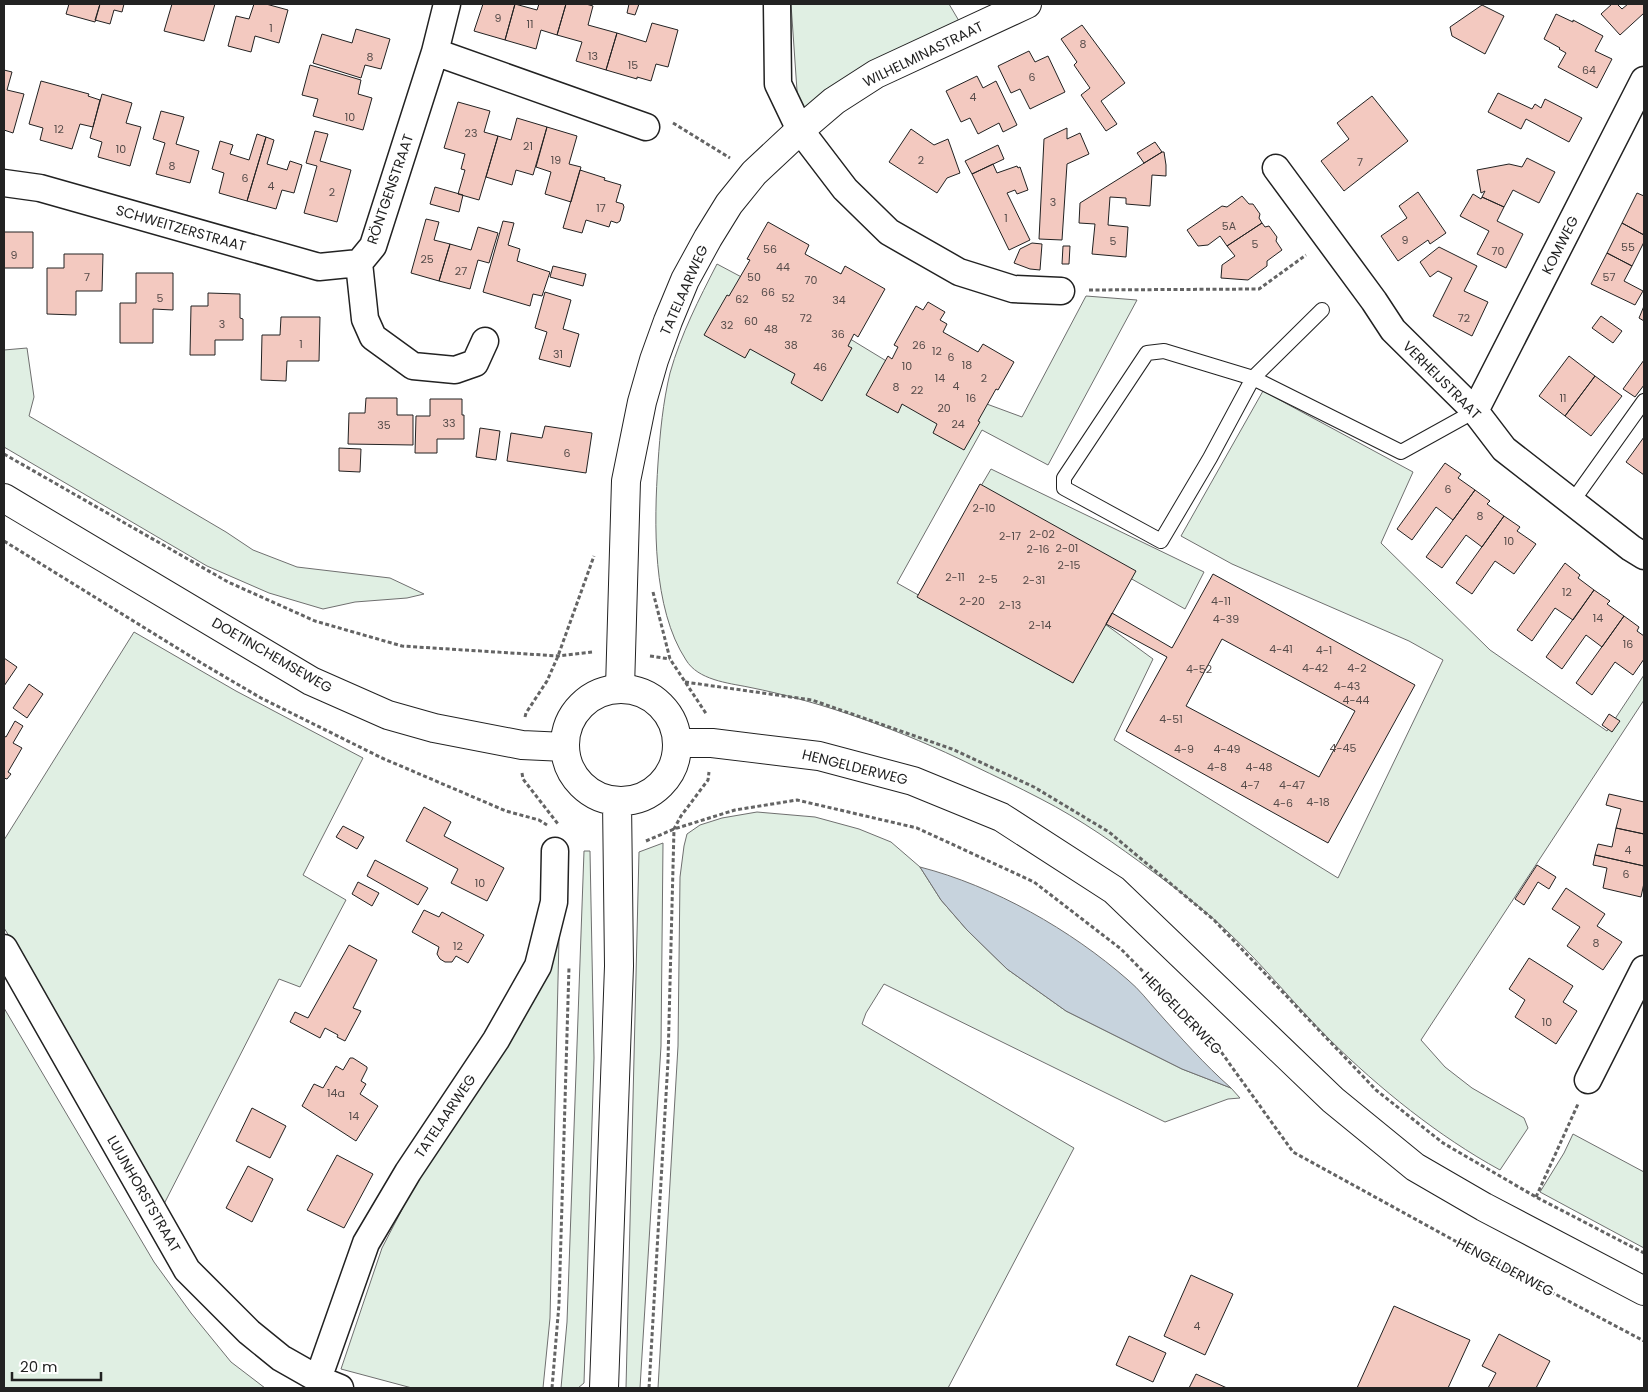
<svg xmlns="http://www.w3.org/2000/svg" width="1648" height="1392" viewBox="0 0 1648 1392" font-family="Poppins,sans-serif">
  <rect width="100%" height="100%" fill="#fff"/>
  <!-- green -->
  <path fill="#e0efe3" stroke="#6f6f6f" d="M791 4H949L962 26 805 109 798 105Z
    M717 264 796 306 911 376 1022 417 1086 296 1137 300 1048 465 982 430 897 583 1073 682 1105 624 1153 659 1114 740 1338 878 1443 660 1409 641 1232 564 1181 536 1263 391 1413 472 1381 543 1490 650 1607 731 1644 675V700L1421 1040 1445 1067 1472 1088 1524 1118 1528 1128 1500 1170C1438 1136 1380 1089 1329 1039 1294 1004 1264 966 1228 932 1205 910 1178 890 1152 871 1117 845 1080 819 1041 799 1018 787 995 776 972 765 903 731 824 702 748 687 728 683 698 680 686 660 652 608 654 523 658 463 660 433 663 402 670 373 681 334 699 299 717 264Z
    M27 348 34 397 29 416 226 532 253 550 297 567 390 578 424 594 407 598 355 602 323 609 269 593 207 566 4 447V350Z
    M991 469 1204 572 1185 609 1130 578 981 486Z
    M134 632 236 691 363 758 303 875 346 900 300 987 279 979 164 1204 26 963 4 928V840Z
    M757 812 815 817 859 829 891 842 920 867 941 900 967 930 1007 969 1066 1011 1182 1069 1231 1088 1240 1098 1228 1099 1165 1122 884 984 866 1013 862 1024 1074 1148 948 1388H658L678 1046 680 877 684 846 687 834 700 825 722 818Z
    M663 843 661 1046 640 1388H626L639 852Z
    M584 851H590L594 1058 584 1383 578 1388H561L567 1322Z
    M555 938H559L550 1318 543 1388H412L341 1369 382 1248 451 1115Z
    M4 1008 154 1262 191 1313 231 1362 265 1388H4Z
    M1573 1134 1644 1172V1248L1540 1192 1564 1153Z"/>
  <!-- water -->
  <path fill="#c7d3dd" stroke="#6f6f6f" d="M920 867C994 886 1071 930 1128 980 1139 989 1148 1001 1157 1011 1181 1038 1204 1064 1231 1088L1182 1069 1066 1011 1007 969 967 930 941 900Z"/>
  <!-- building -->
  <path fill="#f3c9c0" stroke="#222" fill-rule="evenodd" d="M69 4H100L95 22 66 14Z
    M100 4H124L122 12 114 10 110 24 95 20Z
    M172 4H215L204 41 164 31Z
    M254 4H266L288 10 279 43 255 36 251 52 228 46 236 16 249 19Z
    M483 4H515L505 40 474 31Z
    M515 4 537 10 539 4H566L557 35 541 30 536 49 505 40Z
    M566 4H586L593 6 588 25 617 33 606 70 576 61 582 42 557 35Z
    M629 4H639L635 15 627 13Z
    M1612 4H1617L1622 9 1628 4H1644V13L1620 35 1601 14Z
    M1482 5 1504 16 1485 54 1452 36 1450 27Z
    M1556 14 1573 22V20L1603 36 1595 51 1612 59 1597 88 1558 67 1566 53 1559 49 1560 48 1544 39Z
    M652 23 678 30 668 67 656 64 651 81 637 77V79L606 70 617 33 646 42Z
    M1082 25 1125 83 1101 101 1117 124 1106 131 1081 95 1090 88 1074 65 1077 62 1061 39Z
    M356 29 390 39 381 69 365 65 361 78 313 63 322 34 352 43Z
    M1029 51 1035 62 1048 56 1065 92 1030 109 1020 89 1011 93 998 66Z
    M310 65 361 80 358 94 372 98 363 130 313 116 318 99 302 95Z
    M4 70 12 72 7 90 24 94 13 133 4 130Z
    M977 76 983 88 996 81 1017 125 1003 132 999 123 978 134 970 118 961 122 946 91Z
    M41 81 89 94 88 96 100 100 93 127 80 124 72 149 40 140 43 128 29 124Z
    M1498 93 1532 109 1535 104 1541 108 1545 99 1582 118 1569 142 1526 119 1521 129 1488 112Z
    M102 94 132 103 126 123 141 127 130 166 98 157 102 142 90 138Z
    M1372 96 1408 141 1344 191 1321 161 1349 139 1337 123Z
    M458 102 490 111 484 132 498 136 479 200 458 194 465 170 461 169 465 154 444 148Z
    M161 111 184 117 176 144 199 151 190 183 156 174 165 143 153 139Z
    M517 118 547 127 533 175 516 170 512 185 486 177 498 136 511 140Z
    M547 127 577 136 569 164 581 167 571 202 545 194 551 172 536 167Z
    M1067 128V139L1080 133 1089 154 1067 164 1062 240 1039 239 1044 139Z
    M911 129 934 145 948 139 960 173 947 178 937 193 889 162Z
    M315 131 328 134 320 161 351 170 337 222 304 213 317 166 306 163Z
    M257 134 266 137 247 201 219 193 224 173 212 169 220 141 233 145 230 154 249 160Z
    M266 137 274 140 267 164 287 170 290 161 302 165 294 193 282 190 276 209 247 201Z
    M1155 142 1162 152 1144 163 1137 153Z
    M998 145 1004 159 972 174 965 161Z
    M1162 152H1164L1166 165V176L1152 175 1150 206 1126 204V198L1110 197 1108 225 1128 227 1126 257 1092 254 1095 224 1079 223 1080 203Z
    M1527 158 1555 172 1539 203 1513 190 1504 207 1482 197 1485 191 1481 193 1477 170 1509 164 1522 167Z
    M993 164 997 173 1017 166 1018 168 1020 167 1028 190 1017 194 1015 190 1007 193 1030 240 1009 250 972 174Z
    M580 170 605 178 604 180 621 185 616 202 623 204 624 207 620 221 617 223 611 221 609 227 586 220 582 233 563 228Z
    M435 187 463 195 459 212 430 204Z
    M1418 192 1446 233 1430 244 1428 240 1398 261 1381 236 1407 218 1399 206Z
    M1637 193 1644 196V235L1622 223Z
    M1473 194 1481 199 1482 197 1504 207 1497 221 1523 234 1506 268 1477 254 1489 231 1460 216Z
    M1242 196 1249 204H1253L1260 214 1259 218 1262 223 1227 246 1220 236 1208 245 1198 246 1187 230 1222 206 1227 207Z
    M426 219 439 222 434 240 450 244 439 281 411 273Z
    M503 221 514 223 508 245 520 249 517 261 550 272 542 296 533 294 530 306 483 292Z
    M768 222 809 245 805 254 841 274 845 266 885 289 858 337 854 334 848 346 852 348 822 401 791 383 795 374 750 349 745 358 704 335 727 295 729 296 750 260 747 259Z
    M1262 223 1265 227 1269 226 1277 237 1276 241 1282 250 1267 261V266L1248 280 1221 278 1222 265 1235 256 1227 246Z
    M1622 223 1644 235V242L1632 266 1607 253Z
    M478 227 498 233 489 263 478 260 470 289 439 281 450 244 471 250Z
    M4 232H33V268H4Z
    M1032 243 1042 244 1040 270 1030 269 1014 263 1020 249Z
    M1063 246H1070L1069 264H1062Z
    M1439 247 1477 266 1464 291 1488 302 1472 336 1433 316 1452 278 1438 271 1430 277 1420 262Z
    M1607 253 1632 266 1624 281 1643 291 1635 305 1591 284Z
    M64 254H103L102 291H76V315L47 314V268H64Z
    M553 266 586 274 583 286 550 277Z
    M136 273H173V310L153 309V343H120V303H136Z
    M545 292 571 300 563 329 579 334 570 367 539 359 547 332 535 328Z
    M208 293 240 294V318L243 319V340H215V355H190L191 306H208Z
    M928 302 945 312 940 320 947 324 943 332 978 352 983 344 1014 362 998 390 996 389 978 421 980 422 964 450 933 433 937 424 902 404 898 413 866 395 888 356 892 359 898 347 894 345 916 306 923 310Z
    M1644 306V321L1639 318Z
    M1601 316 1622 331 1613 343 1592 328Z
    M281 317H320L319 361H287L286 381 261 380 262 335H280Z
    M1569 356 1595 376 1565 416 1539 396Z
    M1644 360V385L1635 397 1623 389Z
    M1595 376 1622 396 1591 436 1565 416Z
    M366 398H397V415H413V445L348 444 349 413H365Z
    M430 399H462V415H464V439H437V453H415L416 416H430Z
    M545 426 592 433 586 473 507 461 511 433 542 438Z
    M480 428 500 431 496 460 476 457Z
    M1644 437V475L1626 462Z
    M339 448 361 449 360 472 339 471Z
    M1445 463 1461 474 1458 478 1475 490 1453 520 1436 507 1412 540 1397 529Z
    M980 484 1136 571 1073 683 917 597Z
    M1475 490 1490 501 1487 504 1504 516 1482 547 1466 535 1442 568 1426 557Z
    M1504 516 1520 527 1517 531 1536 544 1514 574 1495 561 1472 594 1456 583Z
    M1565 563 1580 575 1578 578 1594 590 1573 620 1555 608 1532 641 1517 630Z
    M1213 574 1415 685 1328 843 1126 731 1167 657 1106 624 1112 613 1172 648ZM1222 639 1355 711 1319 777 1186 706Z
    M1594 590 1610 601 1607 604 1624 616 1602 647 1586 635 1562 669 1546 657Z
    M1624 616 1639 627 1637 631 1644 636V659L1633 675 1615 662 1592 695 1576 683Z
    M4 658 17 667 4 686Z
    M29 684 43 694 27 718 13 708Z
    M1609 714 1620 721 1612 732 1602 725Z
    M15 721 23 726 13 743 22 748 8 772 11 774 7 779 4 778V736L6 737Z
    M1609 794 1644 802V834L1616 828 1621 809 1606 805Z
    M424 807 451 822 444 836 504 868 487 901 451 883 458 869 406 841Z
    M343 826 364 837 357 849 336 837Z
    M1616 828 1644 834V866L1595 855 1598 844 1612 847Z
    M1595 855 1644 866V883L1641 897 1603 888 1607 868 1593 865Z
    M375 860 428 888 418 905 367 876Z
    M1537 865 1556 877 1549 889 1538 882 1524 905 1515 899Z
    M358 882 379 893 372 906 352 894Z
    M1566 888 1605 914 1597 926 1622 942 1603 970 1567 946 1580 927 1552 909Z
    M424 910 439 917 442 912 484 935 468 963 456 956 452 962H445L440 959 437 954 439 947 412 932Z
    M349 945 377 960 353 1008 361 1011 345 1041 337 1037 338 1035 325 1028 320 1038 290 1022 295 1012 308 1018Z
    M1529 958 1573 986 1563 1002 1577 1011 1556 1044 1515 1017 1525 1000 1509 989Z
    M350 1058H353L367 1067V1069L361 1081 366 1084 360 1094 378 1106 356 1141 302 1106 314 1084 323 1088 336 1066 343 1070Z
    M252 1108 286 1126 270 1158 236 1141Z
    M337 1155 373 1174 344 1228 307 1210Z
    M248 1166 273 1179 252 1222 226 1208Z
    M1191 1275 1233 1294 1205 1355 1164 1336Z
    M1394 1306 1470 1340 1448 1388H1357Z
    M1499 1334 1550 1361 1536 1388H1488L1496 1373 1482 1366Z
    M1129 1336 1166 1353 1153 1382 1116 1365Z
    M1196 1374 1227 1388H1189Z"/>
  <g fill="none" stroke-linecap="round" stroke-linejoin="round">
    <!-- service casing -->
    <g stroke="#222" stroke-width="16">
      <path id="service" d="M1322 310 1253 378 1401 452 1475 411
        M1164 351 1253 378 1210 458 1161 541 1064 488V478L1147 353Z
        M1572 502 1644 401"/>
    </g>
    <!-- minor casing -->
    <g stroke="#222" stroke-width="29">
      <path id="minor" d="M447 4 435 52 373 246 359 263 365 319 373 337 413 366 455 370 475 363 485 341
        M777 4 778 84 800 130 845 189 889 232 959 272 1013 289 1061 291
        M435 52 646 127
        M1276 168 1374 301 1393 330 1475 411 1504 449 1631 548 1644 556
        M4 183 40 188 319 267 359 263
        M1475 411 1644 80
        M4 948 187 1270 249 1332 281 1358 318 1379 340 1388
        M1588 1080 1644 969
        M318 1379 366 1243 408 1172 496 1040 538 966 554 902 555 851"/>
    </g>
    <!-- tertiary casing -->
    <g stroke="#222" stroke-width="30">
      <path id="tertiary" d="M620 688 626 481 642 402 654 360 668 321 685 280 708 238 729 204 754 173 800 130 834 101 876 74 1027 4"/>
    </g>
    <!-- secondary casing -->
    <g stroke="#222" stroke-width="30">
      <path id="secondary" d="M4 498 311 681 388 715 434 728 522 745 565 747
        M565 745a56 56 0 1 1 112 0a56 56 0 1 1-112 0Z
        M678 743H712L819 756 913 781 1001 817 1114 890 1333 1100 1415 1167 1484 1207 1644 1291
        M604 1388 619 966 617 801"/>
    </g>
    <!-- path -->
    <path stroke="#646464" stroke-width="3" stroke-dasharray="4 2.5" stroke-linecap="butt" d="M673 123 730 158
      M1089 290 1259 289 1306 255
      M4 454 228 582 315 621 402 646 558 656 592 652
      M4 541 203 664 261 698 382 758 506 811 539 820 547 825
      M653 592 670 659 707 715
      M650 656 670 659
      M685 682 812 700 952 749 1034 787 1109 832 1214 920 1376 1090 1443 1143 1536 1197 1644 1253
      M525 717 526 713 547 681 558 656 594 556
      M522 773 523 779 558 824
      M646 841 674 829 735 810 797 800 917 828 1034 882 1121 949 1219 1049 1293 1152 1468 1248 1644 1341
      M1536 1197 1578 1104
      M552 1388 559 1304 569 967
      M649 1388 668 1061 674 829 681 816 708 780 709 772"/>
    <!-- service -->
    <use href="#service" stroke="#fff" stroke-width="14"/>
    <!-- minor -->
    <use href="#minor" stroke="#fff" stroke-width="26"/>
    <!-- tertiary -->
    <use href="#tertiary" stroke="#fff" stroke-width="28"/>
    <!-- secondary -->
    <use href="#secondary" stroke="#fff" stroke-width="28"/>
  </g>
  <g text-anchor="middle" dominant-baseline="central" stroke-width="4" stroke-linejoin="round" paint-order="stroke">
    <!-- number labels -->
    <g font-size="11" fill="#564c4a">
      <text x="498" y="18">9</text>
      <text x="530" y="24">11</text>
      <text x="271" y="28">1</text>
      <text x="1083" y="44">8</text>
      <text x="593" y="56">13</text>
      <text x="370" y="57">8</text>
      <text x="633" y="65">15</text>
      <text x="1589" y="70">64</text>
      <text x="1032" y="77">6</text>
      <text x="973" y="97">4</text>
      <text x="350" y="117">10</text>
      <text x="59" y="129">12</text>
      <text x="471" y="133">23</text>
      <text x="528" y="146">21</text>
      <text x="121" y="149">10</text>
      <text x="556" y="160">19</text>
      <text x="921" y="160">2</text>
      <text x="1360" y="162">7</text>
      <text x="172" y="166">8</text>
      <text x="245" y="178">6</text>
      <text x="271" y="186">4</text>
      <text x="332" y="192">2</text>
      <text x="1053" y="202">3</text>
      <text x="601" y="208">17</text>
      <text x="1006" y="218">1</text>
      <text x="1229" y="226">5A</text>
      <text x="1405" y="240">9</text>
      <text x="1113" y="241">5</text>
      <text x="1255" y="244">5</text>
      <text x="1628" y="247">55</text>
      <text x="770" y="249">56</text>
      <text x="1498" y="251">70</text>
      <text x="14" y="255">9</text>
      <text x="427" y="259">25</text>
      <text x="783" y="267">44</text>
      <text x="461" y="271">27</text>
      <text x="87" y="277">7</text>
      <text x="754" y="277">50</text>
      <text x="1609" y="277">57</text>
      <text x="811" y="280">70</text>
      <text x="768" y="292">66</text>
      <text x="160" y="298">5</text>
      <text x="788" y="298">52</text>
      <text x="742" y="299">62</text>
      <text x="839" y="300">34</text>
      <text x="806" y="318">72</text>
      <text x="1464" y="318">72</text>
      <text x="751" y="321">60</text>
      <text x="222" y="324">3</text>
      <text x="727" y="325">32</text>
      <text x="771" y="329">48</text>
      <text x="838" y="334">36</text>
      <text x="301" y="344">1</text>
      <text x="791" y="345">38</text>
      <text x="919" y="345">26</text>
      <text x="937" y="351">12</text>
      <text x="558" y="354">31</text>
      <text x="951" y="357">6</text>
      <text x="967" y="365">18</text>
      <text x="907" y="366">10</text>
      <text x="820" y="367">46</text>
      <text x="940" y="378">14</text>
      <text x="984" y="378">2</text>
      <text x="956" y="386">4</text>
      <text x="896" y="387">8</text>
      <text x="917" y="390">22</text>
      <text x="971" y="398">16</text>
      <text x="1563" y="398">11</text>
      <text x="944" y="408">20</text>
      <text x="449" y="423">33</text>
      <text x="958" y="424">24</text>
      <text x="384" y="425">35</text>
      <text x="567" y="453">6</text>
      <text x="1448" y="489">6</text>
      <text x="984" y="508">2-10</text>
      <text x="1480" y="516">8</text>
      <text x="1042" y="534">2-02</text>
      <text x="1010" y="536">2-17</text>
      <text x="1509" y="541">10</text>
      <text x="1067" y="548">2-01</text>
      <text x="1038" y="549">2-16</text>
      <text x="1069" y="565">2-15</text>
      <text x="955" y="577">2-11</text>
      <text x="988" y="579">2-5</text>
      <text x="1034" y="580">2-31</text>
      <text x="1567" y="592">12</text>
      <text x="972" y="601">2-20</text>
      <text x="1221" y="601">4-11</text>
      <text x="1010" y="605">2-13</text>
      <text x="1598" y="618">14</text>
      <text x="1226" y="619">4-39</text>
      <text x="1040" y="625">2-14</text>
      <text x="1628" y="644">16</text>
      <text x="1281" y="649">4-41</text>
      <text x="1324" y="650">4-1</text>
      <text x="1315" y="668">4-42</text>
      <text x="1357" y="668">4-2</text>
      <text x="1199" y="669">4-52</text>
      <text x="1347" y="686">4-43</text>
      <text x="1356" y="700">4-44</text>
      <text x="1171" y="719">4-51</text>
      <text x="1343" y="748">4-45</text>
      <text x="1184" y="749">4-9</text>
      <text x="1227" y="749">4-49</text>
      <text x="1217" y="767">4-8</text>
      <text x="1259" y="767">4-48</text>
      <text x="1250" y="785">4-7</text>
      <text x="1292" y="785">4-47</text>
      <text x="1318" y="802">4-18</text>
      <text x="1283" y="803">4-6</text>
      <text x="1628" y="850">4</text>
      <text x="1626" y="874">6</text>
      <text x="480" y="883">10</text>
      <text x="1596" y="943">8</text>
      <text x="458" y="946">12</text>
      <text x="1547" y="1022">10</text>
      <text x="336" y="1093">14a</text>
      <text x="354" y="1116">14</text>
      <text x="1197" y="1326">4</text>
    </g>
    <!-- street labels -->
    <g font-size="14" fill="#222" stroke="#fff">
      <text transform="translate(923 54) rotate(-26)">WILHELMINASTRAAT</text>
      <text transform="translate(390 189) rotate(-71)">RÖNTGENSTRAAT</text>
      <text transform="translate(181 228) rotate(16)">SCHWEITZERSTRAAT</text>
      <text transform="translate(1560 245) rotate(-63)">KOMWEG</text>
      <text transform="translate(684 290) rotate(-66)">TATELAARWEG</text>
      <text transform="translate(1442 380) rotate(45)">VERHEIJSTRAAT</text>
      <text transform="translate(272 655) rotate(30)">DOETINCHEMSEWEG</text>
      <text transform="translate(855 767) rotate(14)">HENGELDERWEG</text>
      <text transform="translate(1182 1013) rotate(46)">HENGELDERWEG</text>
      <text transform="translate(445 1116) rotate(-56)">TATELAARWEG</text>
      <text transform="translate(144 1194) rotate(60)">LUIJNHORSTSTRAAT</text>
      <text transform="translate(1505 1267) rotate(28)">HENGELDERWEG</text>
    </g>
  </g>
  <!-- border -->
  <rect width="1648" height="1392" fill="none" stroke="#222222" stroke-width="10"/>
  <!-- scale -->
  <path d="M12 1372v8h89v-8" fill="none" stroke="#222222" stroke-width="2.5"/>
  <text x="20" y="1372" font-size="15" fill="#222222" stroke="#ffffff" stroke-width="4" paint-order="stroke">20 m</text>
</svg>
